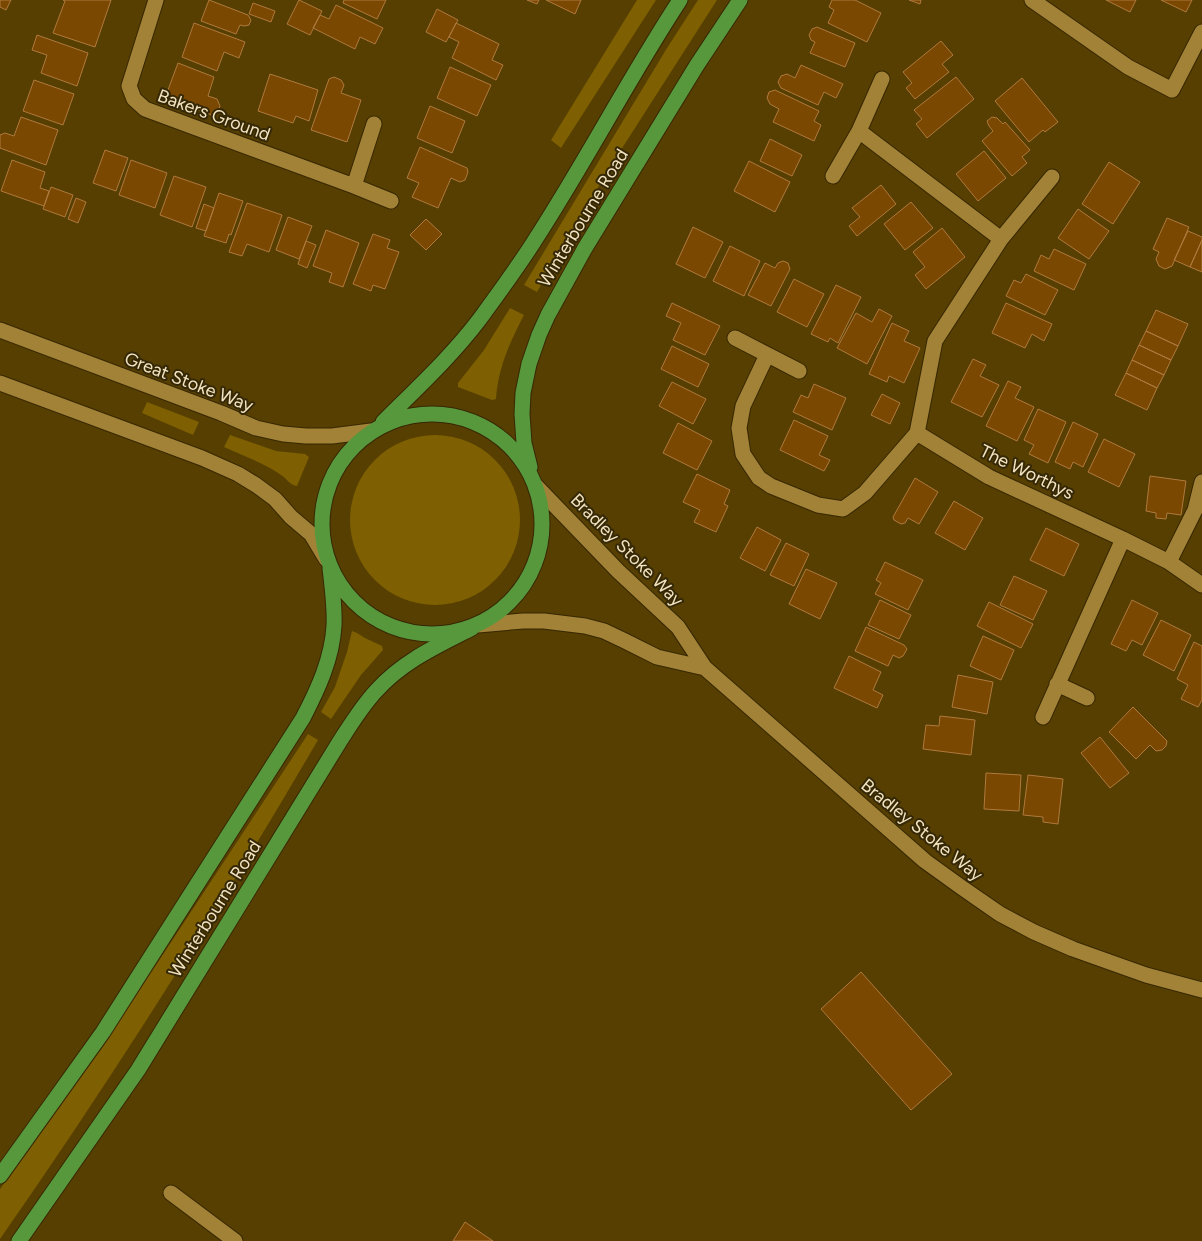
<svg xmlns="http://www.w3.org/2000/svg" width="1202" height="1241" viewBox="0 0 1202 1241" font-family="Figtree,sans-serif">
  <rect width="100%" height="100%" fill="#563f00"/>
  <!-- green -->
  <path fill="#7e5f01" d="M637 0H656L561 148 551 140Z
    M698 0H717L610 167 537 292 524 285 667 48Z
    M510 308 524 315C510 342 498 368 496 399L492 400 458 387V383L484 350Z
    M147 402 199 422 193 435 142 413Z
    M230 435 276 451 305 454 309 457 297 486C290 485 287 479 281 475 264 463 243 456 224 447Z
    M350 520a85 85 0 1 1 170 0a85 85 0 1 1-170 0Z
    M352 631 357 633 365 638 382 646 383 650 361 675 331 719 321 712 335 687 347 652Z
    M308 734 318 740C218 911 113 1077 0 1239V1189L100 1050Z"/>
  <!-- building -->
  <path fill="#7a4800" stroke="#af793f" d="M0 0H11L6 10 0 7Z
    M63 0H111L95 47 53 33 65 1Z
    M209 0 248 15 251 20 249 25 244 26 240 25 236 34 201 21Z
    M299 0 322 11 310 35 287 24Z
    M344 0H386L377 19 343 3Z
    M527 0H539L537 4Z
    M546 0H581L575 14Z
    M832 0H855L881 13 867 42 828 23 834 10 829 7Z
    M909 0H921L920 4Z
    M1106 0H1136L1130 12Z
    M1161 0H1192L1186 12Z
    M253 3 275 11 271 22 249 14Z
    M336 5 383 28 375 44 360 37 355 49 313 28 320 15 329 19Z
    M437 9 458 20 446 42 426 32Z
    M194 23 245 42 239 58 224 52 217 71 182 57Z
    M456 23 499 44 492 60 503 65 496 80 452 58 459 42 449 37Z
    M817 27 855 43 845 67 810 53 815 42 811 40 809 35 812 29Z
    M37 35 88 53 77 86 41 73 47 55 32 50Z
    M941 41 953 55 942 64 949 72 915 99 906 88 912 83 903 72Z
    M178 63 214 77 208 96 217 99 220 106 218 112 212 115 165 98Z
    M801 65 843 84 836 98 824 92 818 105 781 88 778 82 781 76 787 74 795 78Z
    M450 67 491 85 477 116 437 98Z
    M270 74 318 90 309 121 296 116 293 123 258 111Z
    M334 77 341 80 344 85 341 93 361 100 347 142 311 130 329 79Z
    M956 77 974 99 927 138 916 124 922 119 914 110Z
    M1022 78 1058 122 1045 132 1043 130 1029 142 995 101Z
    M34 80 74 94 63 125 23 111Z
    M775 90 819 111 814 121 821 125 814 141 773 122 779 109 770 104 767 98 769 92Z
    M430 106 465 121 452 153 417 138Z
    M21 117 58 130 46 165 0 148V135L5 133 14 136Z
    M992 117 997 118 1003 124 1005 122 1030 150 1022 157 1027 163 1012 176 982 141 993 131 989 126 987 121Z
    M770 139 802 155 792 176 760 161Z
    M420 147 467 168 468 172 465 180 460 182 451 178 438 208 412 197 419 183 407 178Z
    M105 150 128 158 116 191 93 183Z
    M984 151 1006 178 978 201 956 174Z
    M12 160 45 172 40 188 49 191 44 206 1 191Z
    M131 160 167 173 155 208 119 195Z
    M749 161 790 182 775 212 734 191Z
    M1109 162 1140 182 1113 224 1082 204Z
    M174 176 206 187 192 227 160 215Z
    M881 185 896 204 857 236 849 226 860 217 852 208Z
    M51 187 73 195 65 217 43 209Z
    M219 193 243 201 231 235 229 234 226 243 204 236Z
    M76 198 86 202 78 223 68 219Z
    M911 202 933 228 905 250 884 224Z
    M247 203 282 215 269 252 247 244 242 256 229 252Z
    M204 204 214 208 206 231 196 228Z
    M1078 209 1109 231 1089 259 1058 238Z
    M288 217 312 226 299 259 276 250Z
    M1167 218 1189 227 1172 266 1165 269 1159 266 1156 259 1159 252 1153 249Z
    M426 219 442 234 426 250 410 235Z
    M693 227 723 242 705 278 676 264Z
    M942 228 965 257 926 289 915 275 925 267 913 252Z
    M326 230 359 243 343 287 329 282 332 273 313 266Z
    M1188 231 1202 237V240L1190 267 1174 260Z
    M373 234 390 240 387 248 399 252 385 289 373 285 371 291 353 284Z
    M1202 240V272L1190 267Z
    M306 241 316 245 307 268 298 264Z
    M730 246 760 261 744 296 713 281Z
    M1054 249 1086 264 1074 290 1034 271 1041 255 1049 259Z
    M783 261 788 263 790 269 771 306 748 295 765 263 775 268 778 263Z
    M1026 274 1058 290 1045 315 1006 296 1014 280 1021 283Z
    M794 279 824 294 807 327 777 312Z
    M836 285 861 297 838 343 830 338 828 342 811 334Z
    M672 303 720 326 705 355 673 340 681 323 666 316Z
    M1006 303 1052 324 1044 341 1032 334 1025 348 992 333Z
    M879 309 892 316 867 364 837 348 856 313 872 322Z
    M1156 310 1188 324 1178 346 1146 331Z
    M892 323 909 331 904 341 920 348 904 383 889 376 887 382 869 374Z
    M1146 331 1178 346 1171 360 1139 345Z
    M1139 345 1171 360 1164 375 1132 360Z
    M672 346 709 364 698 387 661 369Z
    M973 359 986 365 980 376 999 385 982 417 951 402Z
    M1132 360 1164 375 1157 388 1126 373Z
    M1126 373 1157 388 1147 410 1115 395Z
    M1008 381 1021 387 1015 398 1034 407 1017 441 986 426Z
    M672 382 706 399 693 424 659 406Z
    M814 384 846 398 832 430 793 412 801 395 808 398Z
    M882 394 900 403 890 424 871 415Z
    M1038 409 1066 422 1048 463 1029 454 1034 445 1024 440Z
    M794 420 828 436 819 455 830 460 824 471 780 450Z
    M1073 422 1098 434 1083 467 1073 462 1070 469 1055 462Z
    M678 423 712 441 697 470 663 453Z
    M1104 439 1135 454 1119 487 1088 472Z
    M697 474 730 490 724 504 728 506 716 532 694 522 700 510 683 502Z
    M1150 476 1186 481 1181 515 1167 513 1166 519 1156 518V513L1146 511Z
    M915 478 938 492 919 524 908 518 905 523 901 524 894 520 893 517Z
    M954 501 983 518 965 550 935 533Z
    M757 527 781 540 765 571 740 558Z
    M1046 528 1079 544 1064 576 1030 560Z
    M786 543 809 554 794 586 770 575Z
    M885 562 923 580 908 610 875 594 881 583 876 580Z
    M806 569 837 583 820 619 789 604Z
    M1014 576 1047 591 1033 620 1000 605Z
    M880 600 911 615 899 639 868 625Z
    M1132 600 1158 613 1142 645 1132 640 1126 651 1111 644Z
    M989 602 1033 624 1021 648 977 626Z
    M1161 620 1191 635 1174 671 1143 655Z
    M866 627 904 645 907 649 903 656 899 658 893 655 888 666 855 651Z
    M983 636 1014 650 1001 680 970 666Z
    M1194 642 1202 646V700L1198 707 1181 699 1188 685 1177 679Z
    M849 656 881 672 873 690 883 695 877 708 834 688Z
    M958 675 993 682 987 714 952 707Z
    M1133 707 1167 741 1166 746 1162 750 1156 751 1150 745 1136 759 1109 732Z
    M940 716 975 720 971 755 923 749 926 725 939 726Z
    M1100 737 1129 773 1110 788 1081 753Z
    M986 773 1021 775 1019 811 984 809Z
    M1028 775 1063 779 1058 824 1043 822V817L1023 815Z
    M861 972 952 1074 911 1110 821 1009Z
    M465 1222 493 1241H453Z"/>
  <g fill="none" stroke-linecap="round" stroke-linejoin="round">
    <!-- minor casing -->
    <g stroke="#372700" stroke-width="17">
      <path id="minor" d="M156 0 129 86 134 99 145 109 354 186
        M1032 0 1128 67 1172 90 1202 32
        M882 79 859 131 1001 239
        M374 124 354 186 391 201
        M833 176 859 131
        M0 330 221 413 256 428 283 434 306 436H332L371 431
        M735 338 799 371
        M767 355 743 406 739 428 743 454 759 478 771 486 818 505 843 509 865 493 917 433 935 341 1001 239 1052 177
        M0 383 202 458 238 474 256 485 275 499 291 517 311 534 326 559
        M917 433 989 477 1123 539 1169 562 1202 585
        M536 486 618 571 678 627 705 668 925 861 961 887 1000 914 1034 932 1073 949 1146 975 1202 990
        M1169 562 1195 510 1202 482
        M478 625 523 621H544L585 626 604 631 625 641 657 657 705 668
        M1057 684 1087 698
        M1043 717 1123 539
        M171 1193 235 1241"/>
    </g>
    <!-- major casing -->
    <g stroke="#372700" stroke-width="17">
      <path id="major" d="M322 524a110 110 0 1 1 220 0a110 110 0 1 1-220 0Z
        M383 422C416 389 450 358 479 320 498 294 518 267 535 240 586 161 629 78 680 0
        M530 467 524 443 522 414 523 393 529 364 539 335 548 315 585 248 697 65 740 0
        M0 1176 103 1032 303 718C318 689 332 659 334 626 335 607 332 587 330 568
        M19 1241 138 1070 340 741C351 724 362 706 376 691 403 661 437 646 472 628"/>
    </g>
    <!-- minor -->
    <use href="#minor" stroke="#a18237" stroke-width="15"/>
    <!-- major -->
    <use href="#major" stroke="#58983d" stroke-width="15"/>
  </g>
  <g text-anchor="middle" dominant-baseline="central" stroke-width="4" stroke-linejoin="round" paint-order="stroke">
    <!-- street labels -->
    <g font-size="18" fill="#f3e3bf" stroke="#352807">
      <text transform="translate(214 115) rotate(20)">Bakers Ground</text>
      <text transform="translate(583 218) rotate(-59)">Winterbourne Road</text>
      <text transform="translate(189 382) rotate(21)">Great Stoke Way</text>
      <text transform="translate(1027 472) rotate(26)">The Worthys</text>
      <text transform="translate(627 550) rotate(45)">Bradley Stoke Way</text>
      <text transform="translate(922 830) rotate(39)">Bradley Stoke Way</text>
      <text transform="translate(215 909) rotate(-58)">Winterbourne Road</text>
    </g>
  </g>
</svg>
